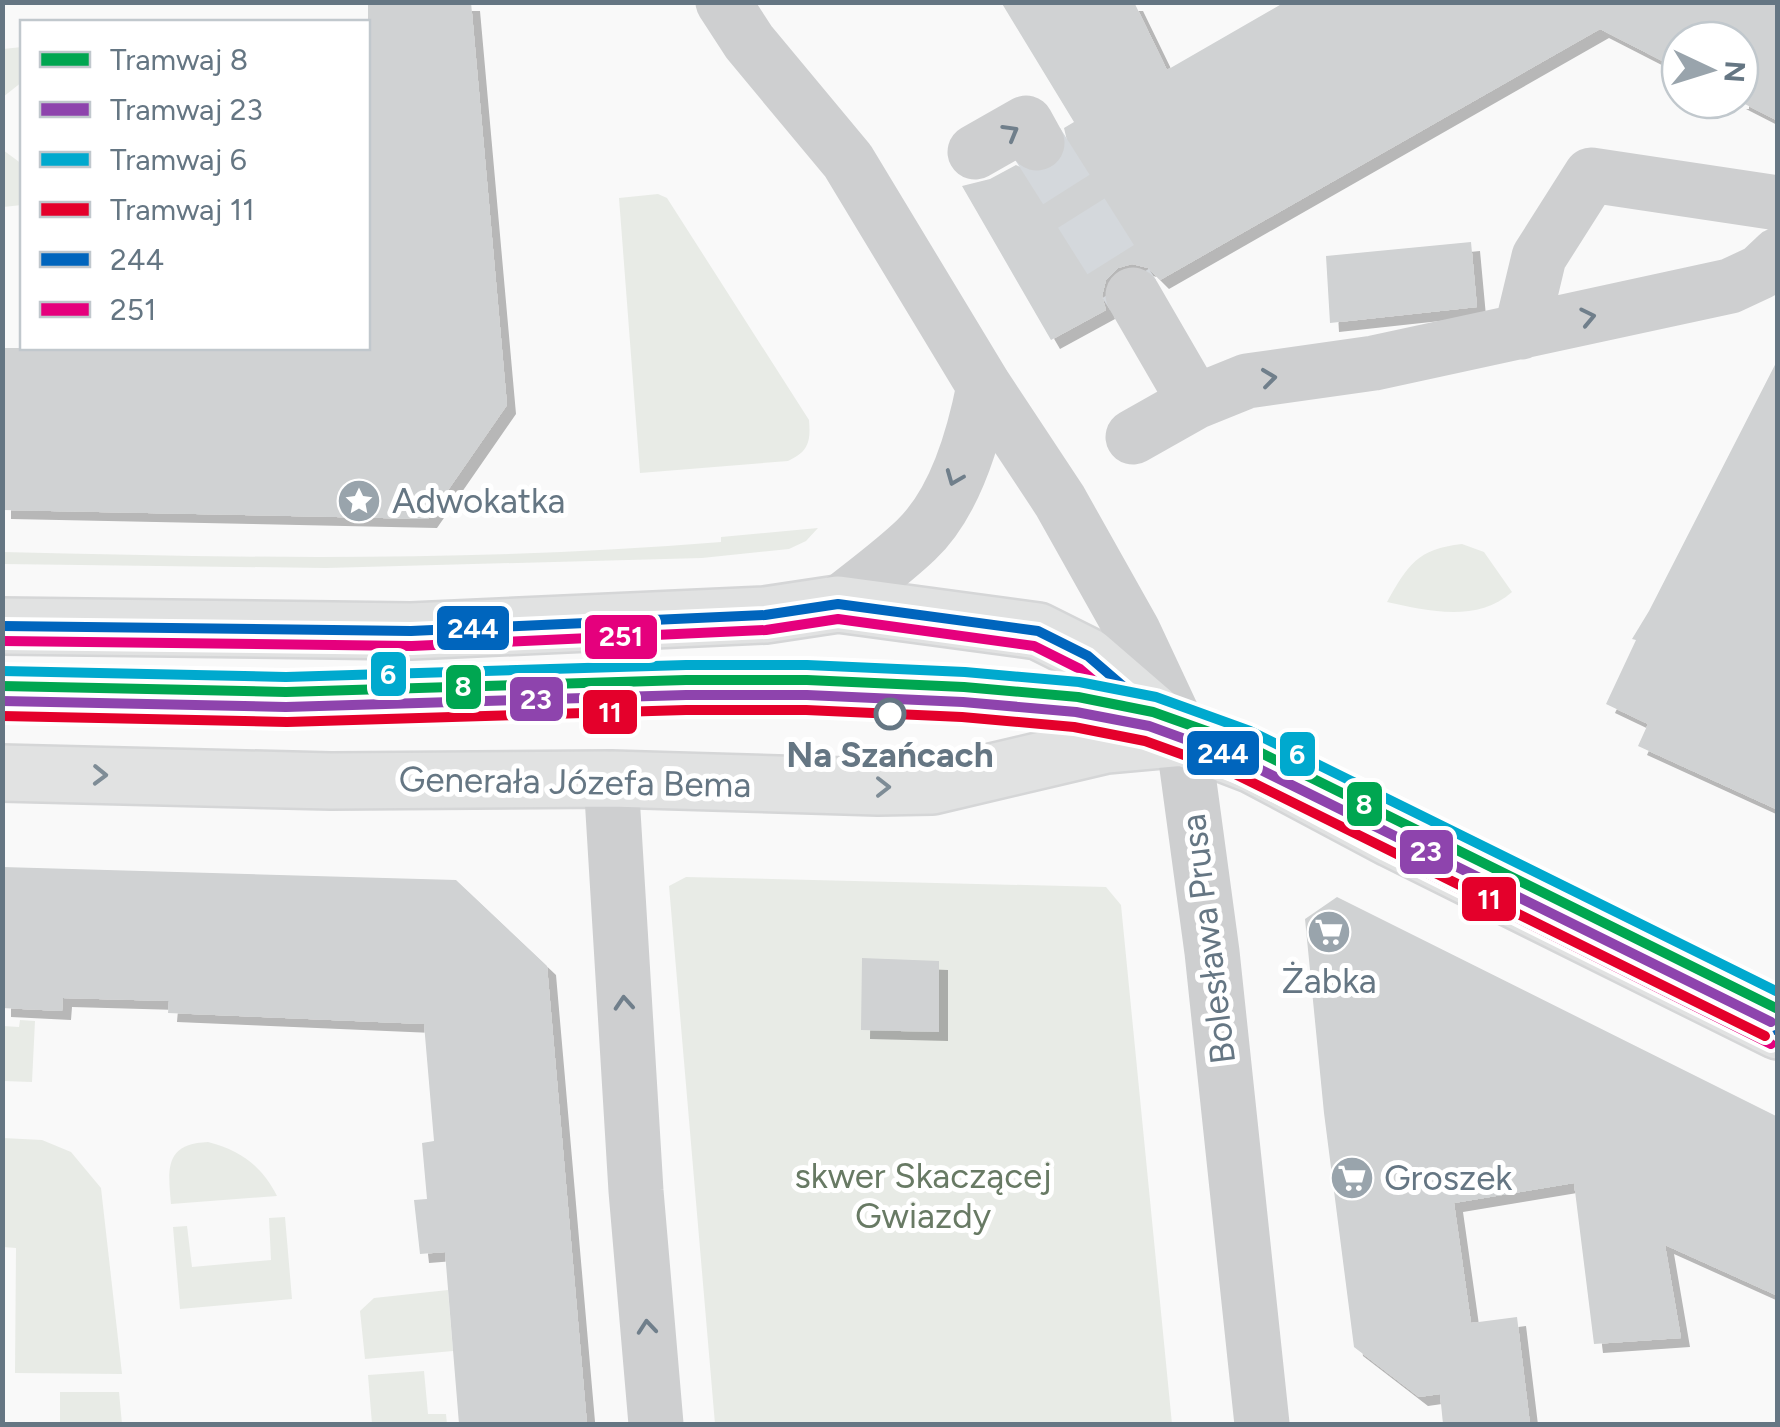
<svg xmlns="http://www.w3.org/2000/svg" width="1780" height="1427" viewBox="0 0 1780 1427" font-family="Figtree,sans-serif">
  <defs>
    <filter id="shadow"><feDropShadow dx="9" dy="9" stdDeviation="0" flood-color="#0004"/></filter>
  </defs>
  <rect width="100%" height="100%" fill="#f9f9f9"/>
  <!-- green -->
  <path fill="#e8ebe6" d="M22 47V82L3 97V49Z
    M3 150 22 164V205L3 207Z
    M658 194 667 198 809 420C811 442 808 452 788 461L640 473 619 198Z
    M818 528 806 541 789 549 702 558 326 568 2 564 3 552C244 558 480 562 721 542V537Z
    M1462 544 1484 552 1512 592C1477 623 1428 611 1387 602 1408 565 1417 549 1462 544Z
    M686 877 1106 887 1121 905 1172 1424H715L669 886Z
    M20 1020 35 1021 32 1082 3 1081V1026L19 1027Z
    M3 1138 42 1140 71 1152 101 1188 122 1374 15 1373 16 1248 3 1247Z
    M208 1142C240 1150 262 1166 277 1196L171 1204C168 1169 164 1144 208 1142Z
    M285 1217 292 1299 180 1309 173 1227 187 1226 192 1267 271 1260 269 1218Z
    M448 1290 453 1351 365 1359 360 1311 374 1298Z
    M424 1371 428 1414H446L447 1424H372L368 1375Z
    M60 1392H119L122 1424H60Z"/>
  <!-- building -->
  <path fill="#d0d2d3" filter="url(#shadow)" d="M368 2H471L507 405 428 519 2 510V348H368Z
    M1001 2H1134L1167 70 1285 2H1778V121L1737 100H1740V40H1680V70L1600 29 1160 280 1148 268 1132 264 1118 268 1106 280 1102 296 1106 310 1051 340 962 186 990 179 1016 165 1035 174 1053 170 1063 160 1068 145 1064 128 1074 122Z
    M1471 242 1477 307 1330 323 1326 256Z
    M1778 359V810L1638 746 1648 724 1606 704 1636 640 1632 639 1649 611Z
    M2 867 456 880 547 966 587 1424H459L445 1252 420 1254 414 1200 427 1199 422 1143 434 1141 424 1024 168 1013 169 1001 63 998 62 1011 2 1008Z
    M1337 897 1778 1117V1296L1665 1245 1681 1338 1594 1344 1574 1183 1454 1203 1471 1323 1517 1317 1530 1424H1443L1440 1394 1419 1397 1354 1347 1324 1113 1305 919Z
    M862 958 939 961V1032L861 1030Z"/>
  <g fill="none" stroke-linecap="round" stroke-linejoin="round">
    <!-- street-tunnel -->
    <path stroke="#d4d8dc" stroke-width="55" stroke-dasharray="55 28" stroke-linecap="butt" d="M1037 143 1133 295"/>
    <!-- secondary casing -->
    <g stroke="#d5d6d7" stroke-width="60">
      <path id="secondary" d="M2 626 411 631 765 615 838 604 1038 631 1088 656 1183 738 1253 765 1392 839 1778 1031
        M2 773 331 781 611 779 878 787 932 786 1106 745 1183 738"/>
    </g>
    <!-- street -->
    <path stroke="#cecfd0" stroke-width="55" d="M723 2 749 42 848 161 984 386 1060 501 1133 631 1183 738 1212 952 1262 1424
      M975 152 1026 123 1037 143
      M1133 295 1195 402 1247 381 1374 363 1730 286 1760 272 1778 255
      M1521 332 1539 257 1591 175 1778 203
      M1133 437 1195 402
      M838 604C864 583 892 563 916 540 955 503 974 437 984 386
      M611 779 636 1191 656 1424"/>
    <!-- secondary -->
    <use href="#secondary" stroke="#e1e2e2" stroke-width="55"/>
    <!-- bus-1 casing -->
    <g stroke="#fff" stroke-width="18">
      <path id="bus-1" d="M2 626 411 631 765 615 838 604 1038 631 1088 656 1183 738 1253 765 1392 839 1778 1031"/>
    </g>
    <!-- bus-2 casing -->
    <g stroke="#fff" stroke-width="18">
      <path id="bus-2" d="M2 641 412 646 766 630 838 619 1034 646 1080 669 1176 751 1247 779 1385 852 1771 1044"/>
    </g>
    <!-- bus-1 -->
    <use href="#bus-1" stroke="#0065bd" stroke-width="10"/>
    <!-- bus-2 -->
    <use href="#bus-2" stroke="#e5007d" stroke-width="10"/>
    <!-- tram-1 casing -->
    <g stroke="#fff" stroke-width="18">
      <path id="tram-1" d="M2 686 286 692 686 680H807L964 687 1078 697 1153 712 1243 744 1778 1009"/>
    </g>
    <!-- tram-2 casing -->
    <g stroke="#fff" stroke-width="18">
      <path id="tram-2" d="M2 701 286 707 686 695H807L963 702 1076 712 1149 726 1237 758 1771 1022"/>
    </g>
    <!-- tram-3 casing -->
    <g stroke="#fff" stroke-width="18">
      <path id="tram-3" d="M2 671 286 677 686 665H807L965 672 1079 682 1156 697 1250 731 1778 992"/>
    </g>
    <!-- tram-4 casing -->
    <g stroke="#fff" stroke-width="18">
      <path id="tram-4" d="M2 716 287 722 686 710H806L962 717 1074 727 1145 741 1231 772 1765 1036"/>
    </g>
    <!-- tram-1 -->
    <use href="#tram-1" stroke="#00a651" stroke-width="10"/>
    <!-- tram-2 -->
    <use href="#tram-2" stroke="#8e44ad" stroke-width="10"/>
    <!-- tram-3 -->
    <use href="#tram-3" stroke="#00a9ce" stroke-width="10"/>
    <!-- tram-4 -->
    <use href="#tram-4" stroke="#e4002b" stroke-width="10"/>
  </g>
  <!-- one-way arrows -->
  <defs><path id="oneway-chevron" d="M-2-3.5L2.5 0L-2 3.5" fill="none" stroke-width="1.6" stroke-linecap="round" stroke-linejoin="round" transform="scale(2.5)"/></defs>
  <g stroke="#707f8b">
    <use href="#oneway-chevron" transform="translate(1011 132) rotate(-30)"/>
    <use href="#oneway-chevron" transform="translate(1588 317) rotate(-12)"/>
    <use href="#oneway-chevron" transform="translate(1269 378) rotate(-7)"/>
    <use href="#oneway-chevron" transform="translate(954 478) rotate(112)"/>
    <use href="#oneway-chevron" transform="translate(624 1003) rotate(-94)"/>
    <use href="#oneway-chevron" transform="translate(647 1327) rotate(-95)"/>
  </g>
  <g stroke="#7e8c96">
    <use href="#oneway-chevron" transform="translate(100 775) rotate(1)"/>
    <use href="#oneway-chevron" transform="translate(883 787)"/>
  </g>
  <!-- icons -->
  <defs>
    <g id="sight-disc" transform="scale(2.25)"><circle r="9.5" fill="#99a4ac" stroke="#fff"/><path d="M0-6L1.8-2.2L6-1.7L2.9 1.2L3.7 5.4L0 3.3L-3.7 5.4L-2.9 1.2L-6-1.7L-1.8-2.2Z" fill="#fff"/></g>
    <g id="supermarket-disc" transform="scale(2.25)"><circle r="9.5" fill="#99a4ac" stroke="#fff"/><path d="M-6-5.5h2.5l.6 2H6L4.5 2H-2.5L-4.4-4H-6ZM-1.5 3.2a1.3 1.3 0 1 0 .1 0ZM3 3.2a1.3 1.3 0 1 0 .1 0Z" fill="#fff"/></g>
  </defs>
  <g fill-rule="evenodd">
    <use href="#sight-disc" x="359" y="501"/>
    <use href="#supermarket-disc" x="1329" y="932"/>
    <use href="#supermarket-disc" x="1352" y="1178"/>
  </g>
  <!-- markers -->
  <circle fill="#fff" stroke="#657683" stroke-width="5" cx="890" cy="714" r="14"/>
  <g text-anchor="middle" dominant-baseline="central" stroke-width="10" stroke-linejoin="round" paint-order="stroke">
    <!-- poi labels -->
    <g font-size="35" fill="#657683" stroke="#fff" text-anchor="start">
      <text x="392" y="501">Adwokatka</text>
      <text x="1329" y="981" text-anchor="middle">Żabka</text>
      <text x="1384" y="1178">Groszek</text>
    </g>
    <!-- stop labels -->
    <g font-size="35" font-weight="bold" fill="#657683" stroke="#fff">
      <text x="890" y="755">Na Szańcach</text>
    </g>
    <!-- street labels -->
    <g font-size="35" fill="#657683" stroke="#fff">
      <text transform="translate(575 782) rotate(1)">Generała Józefa Bema</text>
      <text transform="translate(1208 939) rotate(-97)">Bolesława Prusa</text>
    </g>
    <!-- park labels -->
    <g font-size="35" fill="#687a64" stroke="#fff">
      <text x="923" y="1176">skwer Skaczącej<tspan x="923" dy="40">Gwiazdy</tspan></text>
    </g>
  </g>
  <g stroke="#fff" stroke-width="4">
    <rect x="435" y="604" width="76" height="48" rx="10" fill="#0065bd"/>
    <rect x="583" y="613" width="76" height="48" rx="10" fill="#e5007d"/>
    <rect x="369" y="650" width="39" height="48" rx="10" fill="#00a9ce"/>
    <rect x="444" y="663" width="39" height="48" rx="10" fill="#00a651"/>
    <rect x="508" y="675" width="57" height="48" rx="10" fill="#8e44ad"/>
    <rect x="581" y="688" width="58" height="48" rx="10" fill="#e4002b"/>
    <rect x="1185" y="729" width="76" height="48" rx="10" fill="#0065bd"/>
    <rect x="1278" y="730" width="39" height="48" rx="10" fill="#00a9ce"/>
    <rect x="1345" y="780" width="39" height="48" rx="10" fill="#00a651"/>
    <rect x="1398" y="828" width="57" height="48" rx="10" fill="#8e44ad"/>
    <rect x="1460" y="875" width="58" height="48" rx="10" fill="#e4002b"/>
  </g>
  <g font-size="28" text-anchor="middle" font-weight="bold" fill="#fff">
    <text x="473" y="638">244</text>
    <text x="621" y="646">251</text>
    <text x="388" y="684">6</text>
    <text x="463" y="696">8</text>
    <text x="536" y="709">23</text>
    <text x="610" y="722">11</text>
    <text x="1223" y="763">244</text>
    <text x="1297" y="764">6</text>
    <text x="1364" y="814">8</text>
    <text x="1426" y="861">23</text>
    <text x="1489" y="909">11</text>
  </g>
  <!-- border -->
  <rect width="1780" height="1427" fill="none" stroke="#657683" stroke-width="10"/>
  <!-- legend -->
  <rect x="20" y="20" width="350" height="330" fill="#ffffff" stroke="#c1c8cd" stroke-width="2.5"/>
  <rect x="40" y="52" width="50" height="15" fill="#00a651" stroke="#c1c8cd" stroke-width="2.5"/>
  <text x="110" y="70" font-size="30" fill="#657683">Tramwaj 8</text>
  <rect x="40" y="102" width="50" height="15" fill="#8e44ad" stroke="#c1c8cd" stroke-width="2.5"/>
  <text x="110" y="120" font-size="30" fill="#657683">Tramwaj 23</text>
  <rect x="40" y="152" width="50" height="15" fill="#00a9ce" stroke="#c1c8cd" stroke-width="2.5"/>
  <text x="110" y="170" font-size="30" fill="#657683">Tramwaj 6</text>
  <rect x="40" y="202" width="50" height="15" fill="#e4002b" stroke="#c1c8cd" stroke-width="2.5"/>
  <text x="110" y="220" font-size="30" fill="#657683">Tramwaj 11</text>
  <rect x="40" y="252" width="50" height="15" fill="#0065bd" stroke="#c1c8cd" stroke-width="2.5"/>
  <text x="110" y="270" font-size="30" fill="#657683">244</text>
  <rect x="40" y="302" width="50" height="15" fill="#e5007d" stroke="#c1c8cd" stroke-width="2.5"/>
  <text x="110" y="320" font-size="30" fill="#657683">251</text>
  <!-- north arrow -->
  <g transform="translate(1710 70) rotate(94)"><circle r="48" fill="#ffffff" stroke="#c1c8cd" stroke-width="2.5"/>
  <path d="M0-8L18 38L0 25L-18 38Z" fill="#99a4ac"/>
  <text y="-15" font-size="28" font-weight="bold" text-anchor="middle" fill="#657683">N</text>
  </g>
</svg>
